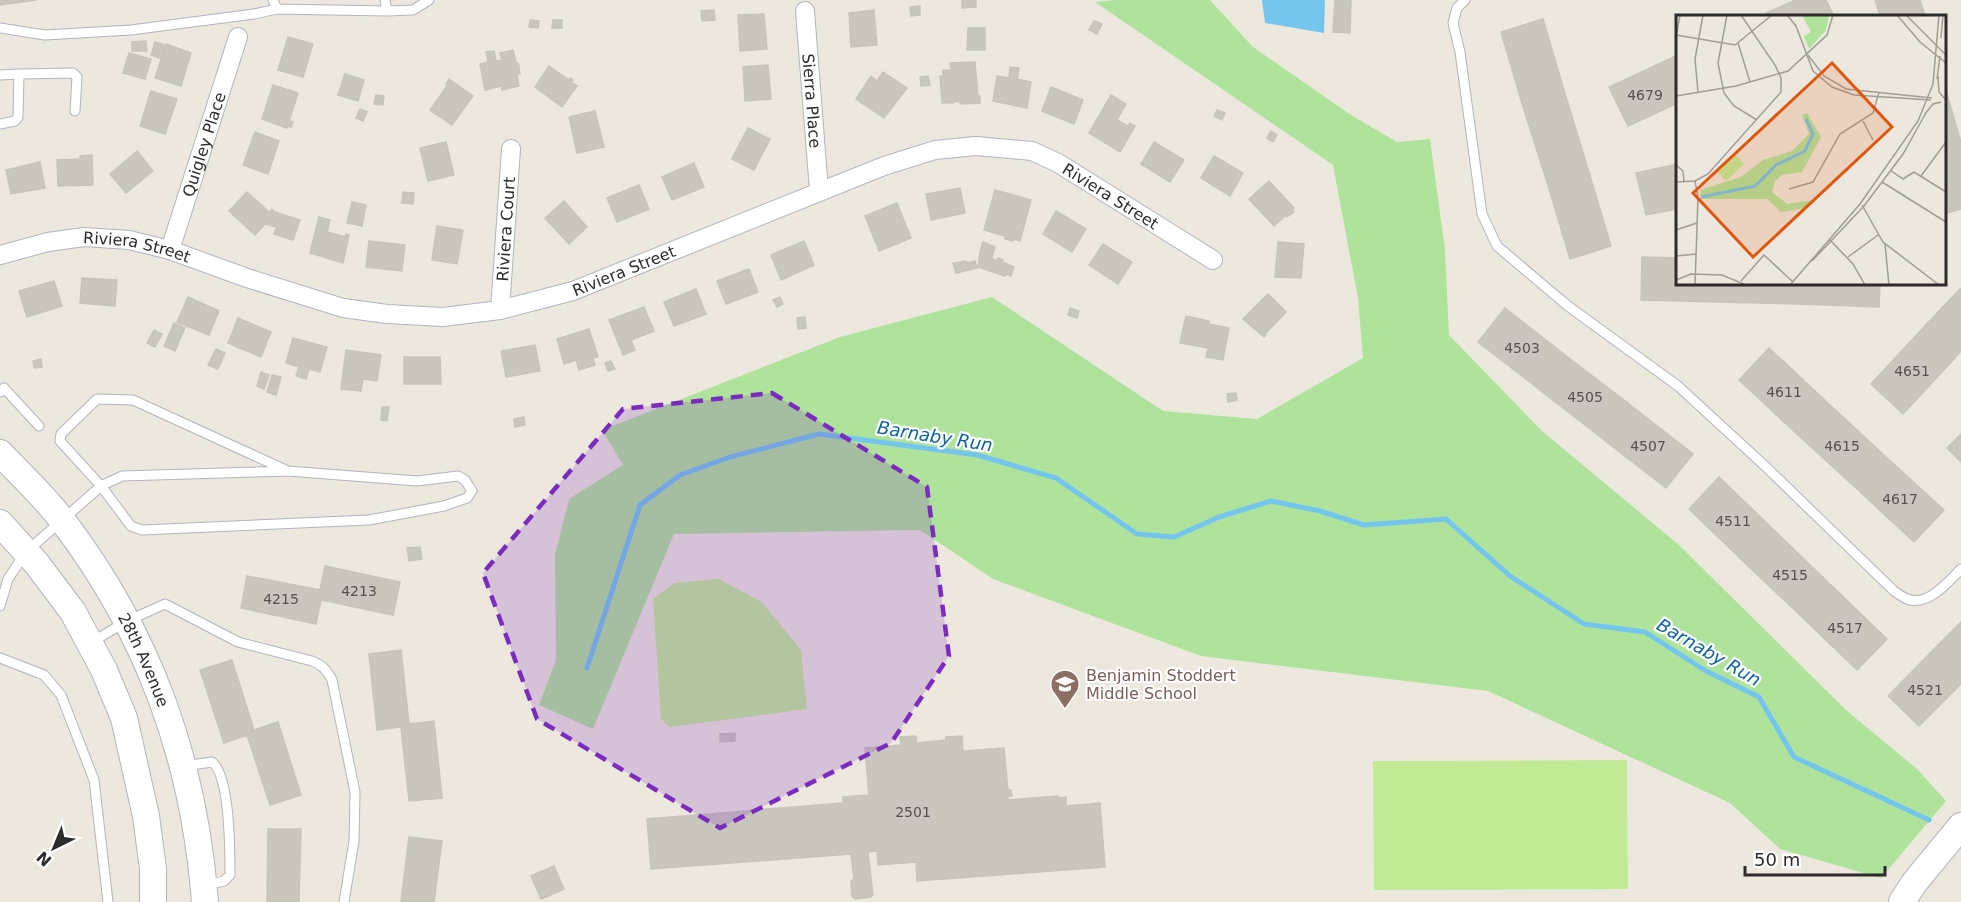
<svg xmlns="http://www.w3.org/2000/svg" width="1961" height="902" viewBox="0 0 1961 902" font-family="'DejaVu Sans',sans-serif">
  <rect width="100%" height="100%" fill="#ede8de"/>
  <!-- green -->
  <path fill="#afe39b" d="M1116 0H1210L1253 47 1351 115 1397 142 1430 139 1445 250 1449 335 1542 431 1679 545 1847 711 1917 769 1946 801 1881 878 1780 849 1730 803 1488 691 1201 656 993 579 920 530 674 534 593 729 539 705 556 660 555 555 569 499 623 465 602 430 840 337 992 297 1163 411 1257 419 1363 358 1358 298 1333 165 1095 2Z"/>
  <!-- pitch -->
  <path fill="#c1ea97" d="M719 579 762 602 801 650 807 709 670 727 661 719 653 599 674 583Z
    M1627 760 1628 889 1374 890 1373 761Z"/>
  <!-- water -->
  <path fill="#73c5ee" d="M1262 0H1325L1324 33 1265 23Z"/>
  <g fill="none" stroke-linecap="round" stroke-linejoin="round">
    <!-- stream -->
    <path stroke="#73c5ee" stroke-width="5" d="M587 668 640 505 680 475 730 457 819 434 977 455 1056 478 1137 534 1174 537 1219 517 1271 501 1320 511 1364 525 1446 519 1510 576 1584 624 1645 632 1706 671 1759 697 1794 757 1929 820"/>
  </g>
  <!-- building -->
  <path fill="#c9c6bd" stroke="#c9c4b8" stroke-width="1.5" d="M0 0H37L0 5Z
    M962 0H976V7L962 8Z
    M1335 0H1351L1350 33 1333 32Z
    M1795 0H1826L1834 16H1760Z
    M1875 0H1920L1925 16H1880Z
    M920 6V15L911 16 910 7Z
    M714 10 715 20 702 21 701 11Z
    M874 10 877 45 851 47 849 13Z
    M764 14 767 49 740 51 738 15Z
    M1543 19 1566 97 1524 110 1501 32Z
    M530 20 539 21 538 28 529 27Z
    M553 20H562V28H552Z
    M1094 21 1102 24 1097 34 1089 30Z
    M968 28H985V50H967Z
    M288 37 313 44 303 77 278 70Z
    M146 41 147 51H132V42Z
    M155 42 166 45 162 59 151 55Z
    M166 44 191 53 181 86 155 78Z
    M513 50 516 63H518L519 66 515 67 516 69 519 68 520 74H517L519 86 502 90 501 86 485 90 480 64 488 62 486 52 494 51 496 61 502 60 500 53Z
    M129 53 151 59 145 79 123 73Z
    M1678 55V103L1628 126 1609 87Z
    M975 62 978 96H980V103L960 104V101L954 102 953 103H942L940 76H943V70H951L950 63Z
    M768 65 771 99 745 101 743 67Z
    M549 66 569 80 570 78 573 80 571 82 577 86 562 107 535 87Z
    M1010 67 1019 68 1017 79 1031 82 1027 108 993 101 997 76 1009 78Z
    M883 72 907 88 884 118 856 99 871 76 877 81Z
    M345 74 364 80 358 101 338 95Z
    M928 76 930 85 921 86 920 77Z
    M449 79 473 96 452 125 430 110 447 86 446 84Z
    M1944 84 1958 132 1944 136Z
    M273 85 298 93 289 121 293 122 291 127 288 126 287 128 262 119Z
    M1051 87 1083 100 1074 124 1042 111Z
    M151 91 177 99 165 134 140 126Z
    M376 95 384 96 383 105 374 104Z
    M1111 95 1126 104 1117 120 1128 126 1130 123 1135 126 1120 152 1089 133Z
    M1566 97 1588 169 1547 182 1524 110Z
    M360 109 367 112 363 121 356 118Z
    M1217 110 1225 113 1222 120 1214 116Z
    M595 111 604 147 577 153 569 117Z
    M748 128 770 139 754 170 732 159Z
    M1271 131 1277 135 1273 142 1267 138Z
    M255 132 279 141 268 174 243 165Z
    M1958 132 1961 141V209L1944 214V136Z
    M446 142 454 175 428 181 420 148Z
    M1154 142 1184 160 1170 182 1141 164Z
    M137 151 153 171 126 193 110 174Z
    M92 155 93 185 58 186 57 160 80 159V156Z
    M1214 156 1243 173 1230 196 1201 178Z
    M40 162 45 188 11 194 6 170Z
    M694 163 704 187 672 200 662 177Z
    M1678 164V209L1646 215 1636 173Z
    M1588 169 1611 246 1570 259 1547 182Z
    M1269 181 1294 208 1292 210 1294 212 1287 217 1285 216 1274 226 1249 199Z
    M639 185 649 209 617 222 607 198Z
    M960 188 965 213 931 220 926 194Z
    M995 190 1031 200 1020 241 1014 239 1013 241 1005 239V236L984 230Z
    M247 192 269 212 272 209 275 212 300 220 293 240 274 234 277 227 265 224 255 235 229 211Z
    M403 192 414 193 413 204 402 203Z
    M564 201 587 227 569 244 545 218Z
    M352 202 366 205 362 226 347 223Z
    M897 203 911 238 879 251 865 216Z
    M1056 211 1086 229 1072 252 1043 234Z
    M319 217 330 220 327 232 346 237V234L349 235 343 263 310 253Z
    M437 226 463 230 457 264 432 260Z
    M369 241 405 245 402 271 366 267Z
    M804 241 814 265 781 280 771 255Z
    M983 242 995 247 992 257 980 252Z
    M1278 242 1304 244 1301 278 1275 277Z
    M1103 244 1132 262 1118 284 1089 265Z
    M980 252 997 261 998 258 1003 260 1002 262 1014 267 1011 276 1006 274 1005 276 978 267Z
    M1642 257 1678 258V284H1718L1717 302 1641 300Z
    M966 261V263L975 261 977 268 956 273 953 263Z
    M749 269 758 292 726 304 717 281Z
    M82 278 117 280 115 306 80 303Z
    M54 281 62 306 27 317 19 291Z
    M1718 284H1796L1797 304 1717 302Z
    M1796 284H1880L1879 307 1797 304Z
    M1961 288V351L1954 359 1922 329Z
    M696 289 706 314 674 326 664 302Z
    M1268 294 1286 312 1265 334 1266 335 1264 337 1243 319Z
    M188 297 219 311 209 335 177 322Z
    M780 297 783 304 777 307 773 300Z
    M644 307 654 331 631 340 635 350 623 355 609 320Z
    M1070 308 1079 311 1077 318 1068 315Z
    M1505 308 1565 355 1540 390 1478 342Z
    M1186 316 1209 321V324L1229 328 1223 360 1206 357 1208 348 1180 343Z
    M805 317 806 328 798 329 797 318Z
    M238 318 271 332 261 357 228 343Z
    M174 323 185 328 175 351 164 346Z
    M589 329 598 357 593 358 595 365 579 370 576 360 564 364 557 339Z
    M1922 329 1954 359 1903 414 1871 384Z
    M154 330 162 334 155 347 147 343Z
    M293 338 327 347 320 372 309 369 306 379 296 376 299 367 286 363Z
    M535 345 540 371 506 377 501 351Z
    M1769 348 1829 404 1799 436 1739 380Z
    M216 349 225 353 218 369 208 365Z
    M346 350 381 355 377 381 363 379 361 391 341 389Z
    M1565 355 1629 404 1603 439 1540 390Z
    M404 357H440L441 384H404Z
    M41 359 42 367 34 368 33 361Z
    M611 361 615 369 608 371 605 363Z
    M261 372 269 375 264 389 257 386Z
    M272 375 281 377 276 395 267 392Z
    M1236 393 1237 400 1228 402 1227 394Z
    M1629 404 1693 454 1666 488 1603 439Z
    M1829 404 1885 456 1856 488 1799 436Z
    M382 407H389L387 421 381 420Z
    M524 417 525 425 515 427 514 419Z
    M1961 434V462L1947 448Z
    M1885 456 1944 510 1914 542 1856 488Z
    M1719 477 1777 533 1747 565 1689 509Z
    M1777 533 1832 586 1803 618 1747 565Z
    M420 547 422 559 409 561 407 548Z
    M325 566 400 582 393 615 321 600 320 590Z
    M247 576 320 590 321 600 316 624 241 608Z
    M1832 586 1887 639 1857 670 1803 618Z
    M1961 622V662L1941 642Z
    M1941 642 1961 662V684L1919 726 1888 696Z
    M401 650 409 724 401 727 377 730 369 654Z
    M232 660 254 730 247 735 224 743 200 670Z
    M434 721 442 798 409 801 401 727 409 724Z
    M278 722 301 795 270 805 247 735 254 730Z
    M735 733V741L720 742V734Z
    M916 736V743L946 740V737L962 736 963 751 1004 748 1008 790H1011L1012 796H1008V800L1058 796V798L1066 797V806L1100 803 1105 867 917 881 916 862 878 865 877 851 868 852 873 895 871 897 855 899 852 896 851 881 854 879 851 854 651 869 647 819 843 803V797L869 795 865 748 901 745 900 737Z
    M268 829H301L299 902H267Z
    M409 837 442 841 434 902H401Z
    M554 866 564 889 541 899 531 876Z"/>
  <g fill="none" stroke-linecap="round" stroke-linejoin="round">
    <!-- lane casing -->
    <g stroke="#b2b4bf" stroke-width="11">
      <path id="lane" d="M273 0 277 9 387 11
        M385 0 387 11 413 10 429 0
        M1465 0 1457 8 1453 23 1460 52 1482 214 1497 246 1568 306 1678 386 1765 466 1894 591C1898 594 1903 597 1907 599 1928 607 1948 582 1961 569
        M0 28 45 35 131 30 254 14 277 9
        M0 75 19 74
        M0 124 15 121 18 117 19 74 73 73 77 77 75 111
        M0 392 4 388 39 426
        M0 606 8 579 26 552 101 486 60 441 61 434 97 399 133 400 288 471 417 481 458 476 465 480 472 491 467 498 444 506 369 520 142 530 131 526 101 486 122 476 288 471
        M92 642 127 621 165 604 238 642 312 661C322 665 327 670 332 680L355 792 354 841 344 902
        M0 658 44 675 61 695 94 780 108 902
        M184 766 212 762C230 776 230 851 230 875L224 881 206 885"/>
    </g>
    <!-- street casing -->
    <g stroke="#b2b4bf" stroke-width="20">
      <g id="street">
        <path id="s1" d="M805 11 819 191"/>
        <path id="s2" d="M170 250 238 37"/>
        <path id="s3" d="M0 255 48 242 84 237 129 240 170 250 247 278 343 308 387 314 443 317 500 310 573 291 884 166 935 150 976 146 1032 151 1058 163 1213 260"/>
        <path id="s4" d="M500 310 511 149"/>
      </g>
    </g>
    <!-- secondary casing -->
    <g stroke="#b2b4bf" stroke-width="28">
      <g id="secondary">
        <path id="s5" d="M0 453C21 475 44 496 62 520 149 634 194 759 205 902"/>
        <path d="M0 523 37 564 73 612 104 670 124 718 146 816 153 869V902"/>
        <path d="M1902 902 1914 883 1961 826"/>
      </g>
    </g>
    <!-- lane -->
    <use href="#lane" stroke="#fff" stroke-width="9"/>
    <!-- street -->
    <use href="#street" stroke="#fff" stroke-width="18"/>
    <!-- secondary -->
    <use href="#secondary" stroke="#fff" stroke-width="26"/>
  </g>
  <!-- marked area -->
  <path fill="#7b2cbf" fill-opacity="0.2" stroke="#7b2cbf" stroke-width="4.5" stroke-dasharray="12 8" stroke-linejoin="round" d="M772 393 927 487 949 656 891 743 720 828 537 719 483 573 623 409Z"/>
  <!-- icons -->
  <defs>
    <g id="school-pin" transform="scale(1.5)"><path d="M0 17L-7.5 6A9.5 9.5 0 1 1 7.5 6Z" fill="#8d6e63" stroke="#fff"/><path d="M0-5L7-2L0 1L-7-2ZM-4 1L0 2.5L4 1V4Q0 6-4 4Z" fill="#fff"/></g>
  </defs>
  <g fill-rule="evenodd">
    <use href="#school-pin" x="1065" y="684"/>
  </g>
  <g text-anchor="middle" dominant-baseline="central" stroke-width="4.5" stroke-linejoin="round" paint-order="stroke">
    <!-- number labels -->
    <g font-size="14" fill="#535250">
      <text x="1645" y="95">4679</text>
      <text x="1522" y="348">4503</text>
      <text x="1912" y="371">4651</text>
      <text x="1784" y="392">4611</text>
      <text x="1585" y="397">4505</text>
      <text x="1648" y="446">4507</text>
      <text x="1842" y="446">4615</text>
      <text x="1900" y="499">4617</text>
      <text x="1733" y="521">4511</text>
      <text x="1790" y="575">4515</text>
      <text x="359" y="591">4213</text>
      <text x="281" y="599">4215</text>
      <text x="1845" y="628">4517</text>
      <text x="1925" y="690">4521</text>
      <text x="913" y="812">2501</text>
    </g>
    <!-- street labels -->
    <g font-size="16" fill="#2c2c2c" stroke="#fff">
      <text stroke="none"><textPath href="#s1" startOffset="90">Sierra Place</textPath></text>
      <text stroke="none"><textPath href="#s2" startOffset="111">Quigley Place</textPath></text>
      <text stroke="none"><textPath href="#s3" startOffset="1166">Riviera Street</textPath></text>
      <text stroke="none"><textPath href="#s4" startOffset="81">Riviera Court</textPath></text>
      <text stroke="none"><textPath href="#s3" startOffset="140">Riviera Street</textPath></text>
      <text stroke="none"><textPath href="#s3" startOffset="644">Riviera Street</textPath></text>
      <text stroke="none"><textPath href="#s5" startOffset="254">28th Avenue</textPath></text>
    </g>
    <!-- education labels -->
    <g font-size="16" fill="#785e54" stroke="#fff" text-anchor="start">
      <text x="1086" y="675">Benjamin Stoddert<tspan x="1086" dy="18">Middle School</tspan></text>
    </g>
    <!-- water labels -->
    <g font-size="18" font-style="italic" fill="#0e629d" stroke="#fff">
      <text transform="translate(935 436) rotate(9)">Barnaby Run</text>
      <text transform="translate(1709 652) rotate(30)">Barnaby Run</text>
    </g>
  </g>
  <!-- overview -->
  <g transform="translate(1676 15)">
    <rect width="270" height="270" fill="#ede8de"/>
    <path d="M126 0H153L150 15 133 34 128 21 135 17ZM131 98 145 122 126 157 106 160 99 166 96 177 111 189 138 185 131 193 105 197 91 184H25L24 175 65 162 87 145 116 136 133 119 126 100Z" fill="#afe39b"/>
    <path d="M60 140 68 149 50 166 42 157Z" fill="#c1ea97"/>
    <path fill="none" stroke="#73c5ee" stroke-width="3" d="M25 182 79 171 100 150 129 136 137 119 130 104"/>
    <path fill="none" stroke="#a09d97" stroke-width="1.5" d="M51 0 42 48 48 78 58 91 81 105M111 0 120 11 137 56 156 72 178 80 255 85M221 0 244 27 270 48M230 0 270 40M0 20 59 30 96 0M0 22 4 0M265 23 267 0M62 28 74 67M132 40 148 61 170 74 256 83M262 61 263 77 270 85M261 64 264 41M22 77 19 44 27 0M0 81 60 71 112 56 151 20 157 0M249 99 257 89 265 87M187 106 197 125M0 150 7 156 8 167M214 155 227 164 238 157 270 177M245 161 270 127M0 167 19 166 32 159 105 77V63L99 50 65 0M206 167 270 207M113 174 137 167 164 119 197 98 203 77M186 190 207 227 263 270M0 215 21 208M154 225 177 249 189 270M209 229 213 270M0 241 20 239M172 242 202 220M136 246 188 191 227 139 251 96M0 265 15 259 46 260 70 270M65 266 88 240 117 267M19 270 22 182 19 166M114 270 184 189 242 106 257 69 263 0"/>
    <path fill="#df570e" fill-opacity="0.15" stroke="#df570e" stroke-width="3" d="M156 48 216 112 77 242 17 178Z"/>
    <rect width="270" height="270" fill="none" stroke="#2c2c2c" stroke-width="3"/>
  </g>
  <!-- north arrow -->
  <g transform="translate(54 848) rotate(223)" stroke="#ffffff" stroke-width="4.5" paint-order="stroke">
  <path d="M0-4.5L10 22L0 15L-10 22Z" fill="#2c2c2c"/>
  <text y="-9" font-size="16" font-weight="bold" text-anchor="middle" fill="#2c2c2c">N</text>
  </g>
  <!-- scale -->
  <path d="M1745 866v9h140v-9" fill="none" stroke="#2c2c2c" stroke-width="3"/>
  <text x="1754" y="866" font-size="18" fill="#2c2c2c" stroke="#ffffff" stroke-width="4.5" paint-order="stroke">50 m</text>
</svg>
